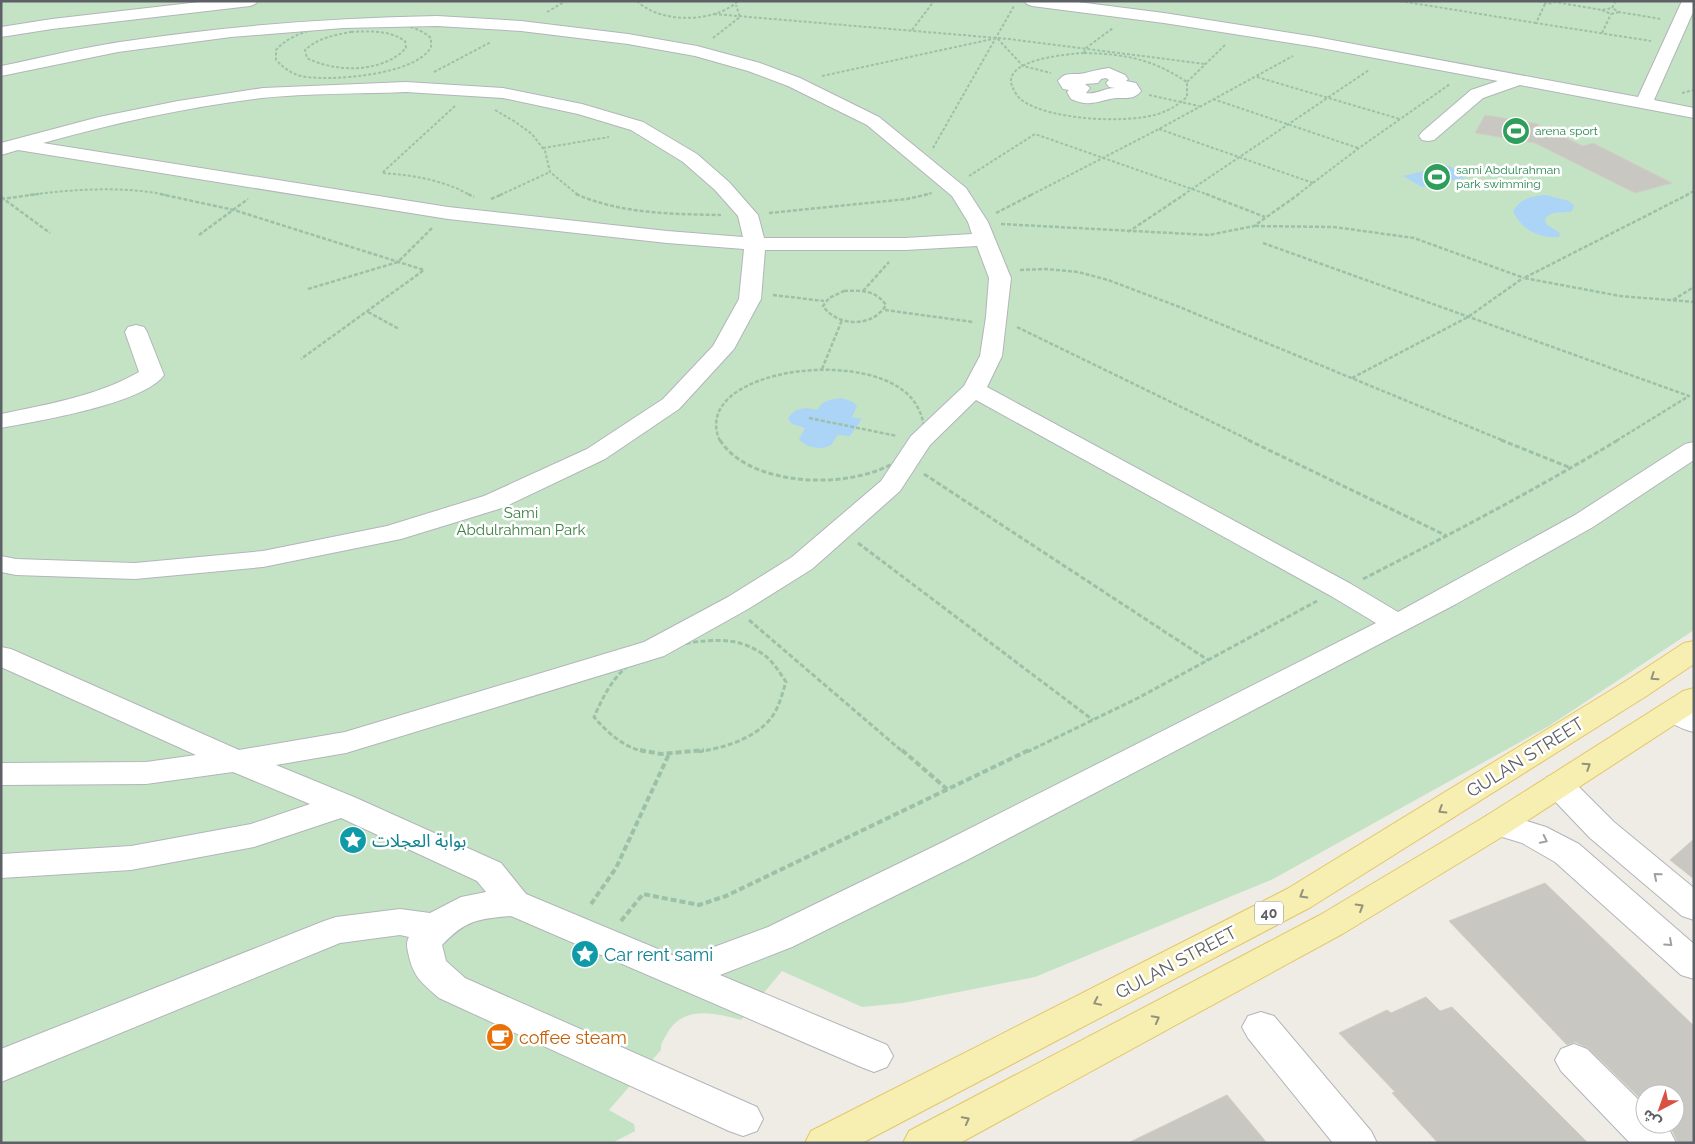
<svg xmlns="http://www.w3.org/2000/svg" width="1695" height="1144" viewBox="0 0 1695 1144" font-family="Raleway,'Noto Sans Arabic',sans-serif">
  <rect width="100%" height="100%" fill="#eeece5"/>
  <!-- green -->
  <path fill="#c4e3c5" d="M1 1H1694V630L1549 726 1273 879 1035 977 903 1003 862 1007 782 971 741 1020C717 1013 684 1005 668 1032 665 1038 660 1043 661 1050L609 1110 634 1124 635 1131 612 1143H1Z"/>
  <!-- water -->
  <path fill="#acd4f7" d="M1448 165 1467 177 1422 187 1403 176Z
    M1546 195 1569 201 1574 206 1572 211C1562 214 1551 210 1545 219L1546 224 1560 233 1559 237C1538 239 1521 229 1513 211 1521 198 1532 196 1546 195Z
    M842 398 853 402 857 406 852 417 862 419 850 436 838 435C836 437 833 443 831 445 821 451 805 447 799 439L805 428 792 424 788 419C794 407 806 407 817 410 823 400 831 399 842 398Z"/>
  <!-- building -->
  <path fill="#c9c7c2" stroke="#d2cec4" d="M1485 115 1539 124 1537 131 1564 137 1583 146 1593 143 1672 183 1635 193 1535 143 1475 133Z
    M1694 839V879L1670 860Z
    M1545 883 1694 1026V1143H1678L1672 1130 1666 1124H1675V1094H1645V1103L1588 1048 1575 1042 1567 1045 1449 921Z
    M1426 997 1440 1011 1452 1007 1588 1143H1438L1392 1093 1395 1092 1339 1033 1387 1010 1391 1013Z
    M1227 1095 1267 1143H1128Z"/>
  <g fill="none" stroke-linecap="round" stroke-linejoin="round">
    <!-- minor casing -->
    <g stroke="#b2b5b9" stroke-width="2">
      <path id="minor" d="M208 1H258L255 4 250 6 52 29 1 37V27L52 19Z
        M1024 1H1070L1164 13 1316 37 1638 97 1682 1H1694V10L1654 100 1694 108V118L1520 85 1483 98 1434 140 1428 141 1422 140 1419 136 1422 132 1471 90 1498 81 1316 47 1164 23 1032 6 1027 4Z
        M437 16 521 21 628 34 697 46 760 63 800 78 879 117 966 188 988 222 1011 278 1002 356 987 387 1351 584 1398 612 1575 515 1685 444 1694 442V460L1593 527 1456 604 967 860 792 947 720 975 887 1045 893 1056 887 1067 874 1072 861 1067 511 916C478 919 466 920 442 945L446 961 465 978 757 1107 763 1119 757 1131 743 1136 729 1131 439 998C421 982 413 977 408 952 407 946 406 943 409 937L400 935 340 943 1 1082V1049L324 921 336 917 400 909 430 913 461 897 486 892 477 881 341 818 254 847 131 870 1 878V854L131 846 251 824 310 804 233 772 146 784 1 785V763L146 762 196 755 1 667V647L11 649 239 750 345 732 644 642 728 597 792 557 881 481 911 436 964 386 980 356 986 317 989 278 977 246 905 250H765L761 299 734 349 679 409 605 459 502 508 401 539 263 567 135 579 16 575 1 572V556L16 559 135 563 263 551 387 526 484 496 587 449 663 399 713 346 739 299 744 249 667 243 448 219 18 150 1 155V143L99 117 178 101 263 88 406 82 503 88 582 104 643 122 697 154 729 182 758 215 764 238H905L972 234 968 222 952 196 867 125 788 86 748 71 695 56 628 44 521 31 437 26 343 28 231 37 118 52 1 76V66C41 58 80 48 120 42 225 26 331 18 437 16ZM406 92 503 98 578 114 631 130 683 162 715 190 738 216 743 237 667 231 448 207 43 143C114 123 188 107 262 98 309 93 358 94 406 92ZM976 400 1331 596 1376 623 943 842 768 927 695 954 689 962 526 894 501 863 354 797 276 765 346 753 664 656 748 609 812 569 900 491 930 445Z
        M1109 68 1125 75 1128 79 1126 81 1136 83 1141 91C1133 102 1121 96 1110 99 1093 103 1088 106 1071 99L1067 92 1069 90 1063 89 1058 81C1066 70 1075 76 1085 73 1093 71 1100 69 1109 68ZM1106 78 1109 80 1106 83 1109 87 1115 88C1104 88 1096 95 1086 93L1090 88 1085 84 1098 83 1101 79Z
        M136 325 144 327 147 332 164 375C144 404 37 421 1 428V414C49 404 97 396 139 372L125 332 128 327Z
        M1676 701 1694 708V732C1681 729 1668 723 1661 711L1665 704Z
        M1558 774 1569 777 1614 822 1694 888V920L1682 916 1590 838 1547 793 1542 785 1547 777Z
        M1498 812 1546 827 1579 844 1694 944V979L1681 975 1555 862 1522 843 1486 832 1482 824 1486 816Z
        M1261 1012 1274 1016 1371 1131 1377 1143H1333L1248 1038 1242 1027 1248 1016Z
        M1574 1044 1587 1049 1645 1106V1124H1663L1670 1131 1676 1143H1630L1561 1071 1555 1060 1561 1049Z"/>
    </g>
    <!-- major casing -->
    <g stroke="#e4c668" stroke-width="2">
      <path id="major" d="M1694 641V664L1648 695 1311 907 862 1143H805L811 1131 1287 889 1626 681 1684 643Z
        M1694 688V712L1510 832 1344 933 960 1143H903L909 1131 1320 915 1486 816 1683 691Z"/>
    </g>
    <!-- path-far3 -->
    <path stroke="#9cc1a8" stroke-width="2" stroke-dasharray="3 2" stroke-linecap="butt" d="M637 1C660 24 715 23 738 1
      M1400 1 1536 23
      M1539 1 1548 4 1555 2 1602 10 1612 8
      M1616 1 1612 8 1619 12 1661 19
      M1545 4 1536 23 1651 41
      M1602 10 1611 14 1619 12
      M547 12 566 1
      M714 14 1009 39 1205 64
      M366 22C387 22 414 23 431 38V47C417 75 329 82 301 76 290 73 284 68 276 60V50C296 27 337 25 366 22Z
      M912 30 934 1
      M351 32C370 31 389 30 405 41L406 48C383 73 336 73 307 58L305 50C318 38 334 35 351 32Z
      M1602 33 1611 14
      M713 38 740 17 736 5
      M1084 53C1126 54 1152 59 1187 82V97C1178 105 1170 110 1158 114 1126 124 1051 120 1023 101 1018 98 1014 91 1012 86 1002 59 1069 54 1084 53Z
      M1084 53 1086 48 1113 28
      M434 72 491 42
      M822 76 997 38 1023 66 1051 73
      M1257 77 1400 119
      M1187 82 1225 45
      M1682 93 1694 90
      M1149 95 1199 106
      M1213 99 1358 148
      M455 106 382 173C413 175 443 180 470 195
      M495 110 514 121 532 134 545 151 550 172 578 195
      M1159 129 1313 183
      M543 148 609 137
      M933 148 1014 6
      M969 176 1035 134 1209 195
      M30 195C72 189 125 186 166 195
      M500 195 550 172
      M924 195 932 193
      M1031 195 1159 129 1293 56
      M1183 195 1369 70
      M1297 195 1359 148 1450 84
      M1686 195 1694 191"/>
    <!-- path-far2 -->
    <path stroke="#9cc1a8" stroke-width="2.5" stroke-dasharray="4 2" stroke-linecap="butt" d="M160 194 234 210 424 270 301 359
      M468 194 474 197
      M576 194C621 214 673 214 721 215
      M1206 194 1265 217
      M1689 194 1524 278 1620 296 1694 302
      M1 197 50 233
      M1 199 39 194
      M491 199 503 194
      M769 213 907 199 929 194
      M996 213 1033 194
      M1001 224 1209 235 1254 226 1299 194
      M1255 226 1334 227 1414 238 1524 278
      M1128 232 1185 194
      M199 235 248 199
      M1263 243 1689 396 1616 441
      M1020 270 1046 269 1078 272 1108 280 1177 306 1504 441
      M308 289 398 262 433 227
      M844 291C860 290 876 290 886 305 873 328 837 327 823 306L829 298Z
      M863 291 889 262
      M773 295 824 301
      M1673 300 1694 287
      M885 310 973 322
      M368 312 399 329
      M1017 327 1251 441
      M822 369 842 320
      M1352 378 1468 317 1523 278
      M809 418 897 436
      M720 441C686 367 886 342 918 408 924 420 926 429 919 441"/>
    <!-- path-far1 -->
    <path stroke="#9cc1a8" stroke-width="3" stroke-dasharray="5 2.5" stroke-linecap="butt" d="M720 440C753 494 886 493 920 440
      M1248 440 1447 536
      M1501 440 1571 468
      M924 474 1208 660
      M858 543 1093 720
      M1363 579C1449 535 1535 490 1618 440
      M749 620 903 752
      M645 752C622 746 609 734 594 717 603 697 612 678 630 664 650 647 703 638 729 641 739 642 750 646 758 651 771 658 778 670 786 682 782 694 779 708 771 718 755 739 721 749 696 752
      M1027 752 1138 698 1317 601"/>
    <!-- path -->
    <path stroke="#9cc1a8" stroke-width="4" stroke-dasharray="6 3" stroke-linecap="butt" d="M640 750 661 754 704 750
      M902 750 948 790
      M591 904 616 868 669 754
      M621 921 643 894 699 905 726 896 1029 750"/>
    <!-- minor -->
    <use href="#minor" fill="#fff" fill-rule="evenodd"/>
    <!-- major -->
    <use href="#major" fill="#f7efb1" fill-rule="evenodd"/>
  </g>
  <!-- one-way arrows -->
  <defs><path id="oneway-chevron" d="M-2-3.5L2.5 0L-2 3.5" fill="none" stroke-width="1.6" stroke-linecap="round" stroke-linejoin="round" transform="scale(1.25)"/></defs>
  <g stroke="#93927f">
    <use href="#oneway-chevron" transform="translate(1654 677) rotate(146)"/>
    <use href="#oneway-chevron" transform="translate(1587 766) rotate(-33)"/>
    <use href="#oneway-chevron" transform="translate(1442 810) rotate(148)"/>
    <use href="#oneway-chevron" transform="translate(1303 895) rotate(149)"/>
    <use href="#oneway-chevron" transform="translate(1360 907) rotate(-31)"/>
    <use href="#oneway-chevron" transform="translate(1097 1002) rotate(154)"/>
    <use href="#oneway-chevron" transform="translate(1156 1019) rotate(-28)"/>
    <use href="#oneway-chevron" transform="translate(966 1120) rotate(-28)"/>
  </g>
  <g stroke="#9ea0a2">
    <use href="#oneway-chevron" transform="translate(1544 840) rotate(26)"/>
    <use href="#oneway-chevron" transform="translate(1657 876) rotate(-140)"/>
    <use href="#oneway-chevron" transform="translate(1669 943) rotate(42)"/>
  </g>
  <!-- icons -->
  <defs>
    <g id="stadium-disc" transform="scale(1.4375)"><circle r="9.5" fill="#2e9e5b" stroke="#fff"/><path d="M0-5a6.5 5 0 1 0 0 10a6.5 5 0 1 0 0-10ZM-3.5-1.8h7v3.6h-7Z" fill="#fff"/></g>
    <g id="sight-disc" transform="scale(1.4375)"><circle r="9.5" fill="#0f9aa8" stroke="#fff"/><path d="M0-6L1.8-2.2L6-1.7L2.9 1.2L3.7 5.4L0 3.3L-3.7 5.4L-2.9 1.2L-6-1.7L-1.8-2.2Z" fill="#fff"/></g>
    <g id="cafe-disc" transform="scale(1.4375)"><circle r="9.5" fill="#e8710a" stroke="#fff"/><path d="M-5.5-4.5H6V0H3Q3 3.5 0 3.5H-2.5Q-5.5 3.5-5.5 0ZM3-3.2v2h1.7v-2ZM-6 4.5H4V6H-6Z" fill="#fff"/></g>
  </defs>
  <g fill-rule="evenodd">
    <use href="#stadium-disc" x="1516" y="131"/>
    <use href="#stadium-disc" x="1437" y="177"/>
    <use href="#sight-disc" x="353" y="840"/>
    <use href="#sight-disc" x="585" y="954"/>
    <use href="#cafe-disc" x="500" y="1037"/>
  </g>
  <g text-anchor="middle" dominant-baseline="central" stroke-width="5" stroke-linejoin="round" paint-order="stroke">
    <!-- far-leisure labels -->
    <g font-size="12" fill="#27864d" stroke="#fff" text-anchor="start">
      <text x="1535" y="131">arena sport</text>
      <text x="1456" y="170">sami Abdulrahman<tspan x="1456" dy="14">park swimming</tspan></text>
    </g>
    <!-- shield labels -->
    <rect fill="#fff" stroke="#8e9092" stroke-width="1" x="1255" y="901.5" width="28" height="23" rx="4"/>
    <g font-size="14" font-weight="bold" fill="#5d6064">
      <text x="1269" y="913">40</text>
    </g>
    <!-- park labels -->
    <g font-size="15" fill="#3e8243" stroke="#fff">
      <text x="521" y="513">Sami<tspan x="521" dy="17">Abdulrahman Park</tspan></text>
    </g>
    <!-- near-street labels -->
    <g font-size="18" fill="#5d6064" stroke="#fff">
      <text transform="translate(1525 757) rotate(-32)">GULAN STREET</text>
      <text transform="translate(1176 962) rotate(-28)">GULAN STREET</text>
    </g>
    <!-- near-culture labels -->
    <g font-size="18" fill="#0d838f" stroke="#fff" text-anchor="start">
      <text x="372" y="840">بوابة العجلات</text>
      <text x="604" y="954">Car rent sami</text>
    </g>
    <!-- near-food labels -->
    <g font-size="18" fill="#c56008" stroke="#fff" text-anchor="start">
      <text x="519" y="1037">coffee steam</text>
    </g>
  </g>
  <!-- border -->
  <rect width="1695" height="1144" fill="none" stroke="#5d6064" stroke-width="5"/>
  <!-- north arrow -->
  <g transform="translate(1660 1109) rotate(221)"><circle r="24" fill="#ffffff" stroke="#bebfc1"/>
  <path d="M0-4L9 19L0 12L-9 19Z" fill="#d95140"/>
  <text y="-8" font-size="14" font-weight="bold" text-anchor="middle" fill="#5d6064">ش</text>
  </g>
</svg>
